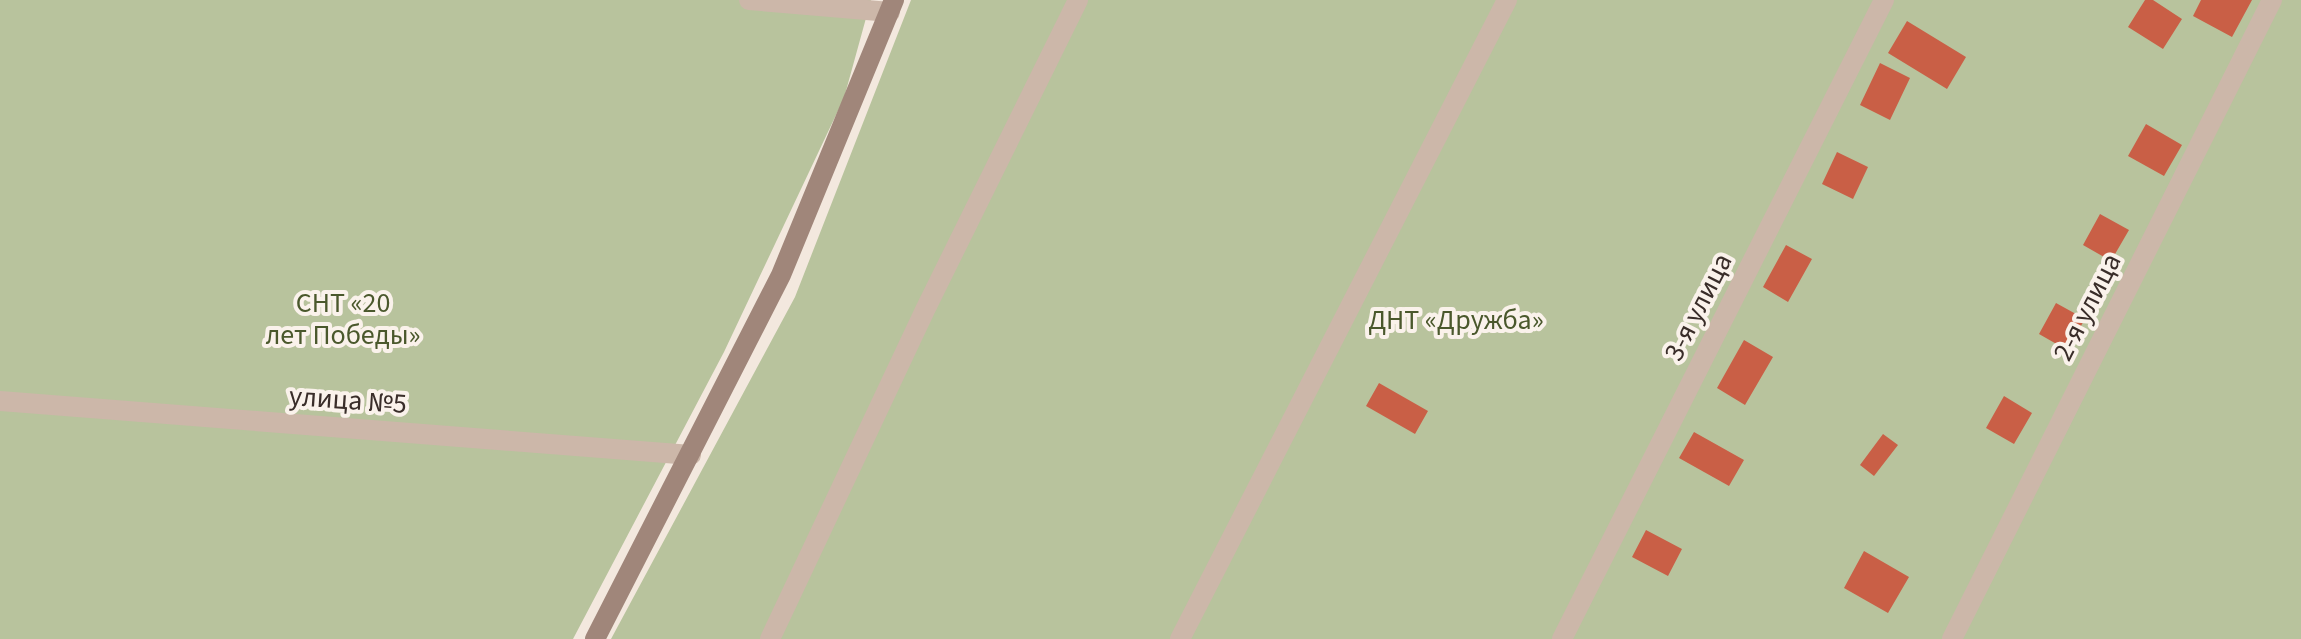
<svg xmlns="http://www.w3.org/2000/svg" width="2301" height="639" viewBox="0 0 2301 639" font-family="'Source Sans 3',sans-serif">
  <rect width="100%" height="100%" fill="#f3e8de"/>
  <!-- green -->
  <path fill="#b8c39d" d="M0 0H871L844 98 724 352 573 639H0Z
    M911 0H2301V639H611L795 297Z"/>
  <!-- building -->
  <path fill="#c95f46" d="M2145 0H2153L2182 19 2163 49 2128 27Z
    M2201 0H2252L2232 37 2193 16Z
    M1907 21 1966 57 1947 89 1888 53Z
    M1880 63 1910 78 1890 120 1860 105Z
    M2146 124 2182 145 2164 176 2128 156Z
    M1837 152 1868 167 1853 199 1822 184Z
    M2100 214 2129 230 2111 261 2083 245Z
    M1786 245 1812 259 1788 302 1763 287Z
    M2056 303 2085 319 2067 350 2039 334Z
    M1744 340 1773 357 1745 405 1717 388Z
    M1379 383 1428 411 1415 434 1366 406Z
    M2004 396 2032 413 2014 444 1986 428Z
    M1694 432 1744 460 1729 486 1679 458Z
    M1883 434 1898 445 1874 476 1860 465Z
    M1646 530 1682 549 1668 576 1632 557Z
    M1864 551 1909 577 1888 613 1844 588Z"/>
  <g fill="none" stroke-linecap="round" stroke-linejoin="round">
    <!-- street -->
    <path stroke="#ccb7a9" stroke-width="20" d="M749 0 890 12
      M0 401 691 455
      M770 639 925 310 1078 0
      M1180 639 1507 0
      M1562 639 1884 0
      M1952 639 2272 0"/>
    <!-- secondary -->
    <path stroke="#a0867a" stroke-width="20" d="M595 639 781 275 894 0"/>
  </g>
  <g text-anchor="middle" dominant-baseline="central" stroke-width="8" stroke-linejoin="round" paint-order="stroke">
    <!-- park labels -->
    <g font-size="28" fill="#4a582c" stroke="#faf2eb">
      <text x="343" y="303">СНТ «20<tspan x="343" dy="32">лет Победы»</tspan></text>
      <text x="1456" y="320">ДНТ «Дружба»</text>
    </g>
    <!-- street labels -->
    <g font-size="28" fill="#392d29" stroke="#faf2eb">
      <text transform="translate(1698 307) rotate(-63)">3-я улица</text>
      <text transform="translate(2087 307) rotate(-63)">2-я улица</text>
      <text transform="translate(348 400) rotate(4)">улица №5</text>
    </g>
  </g>
</svg>
